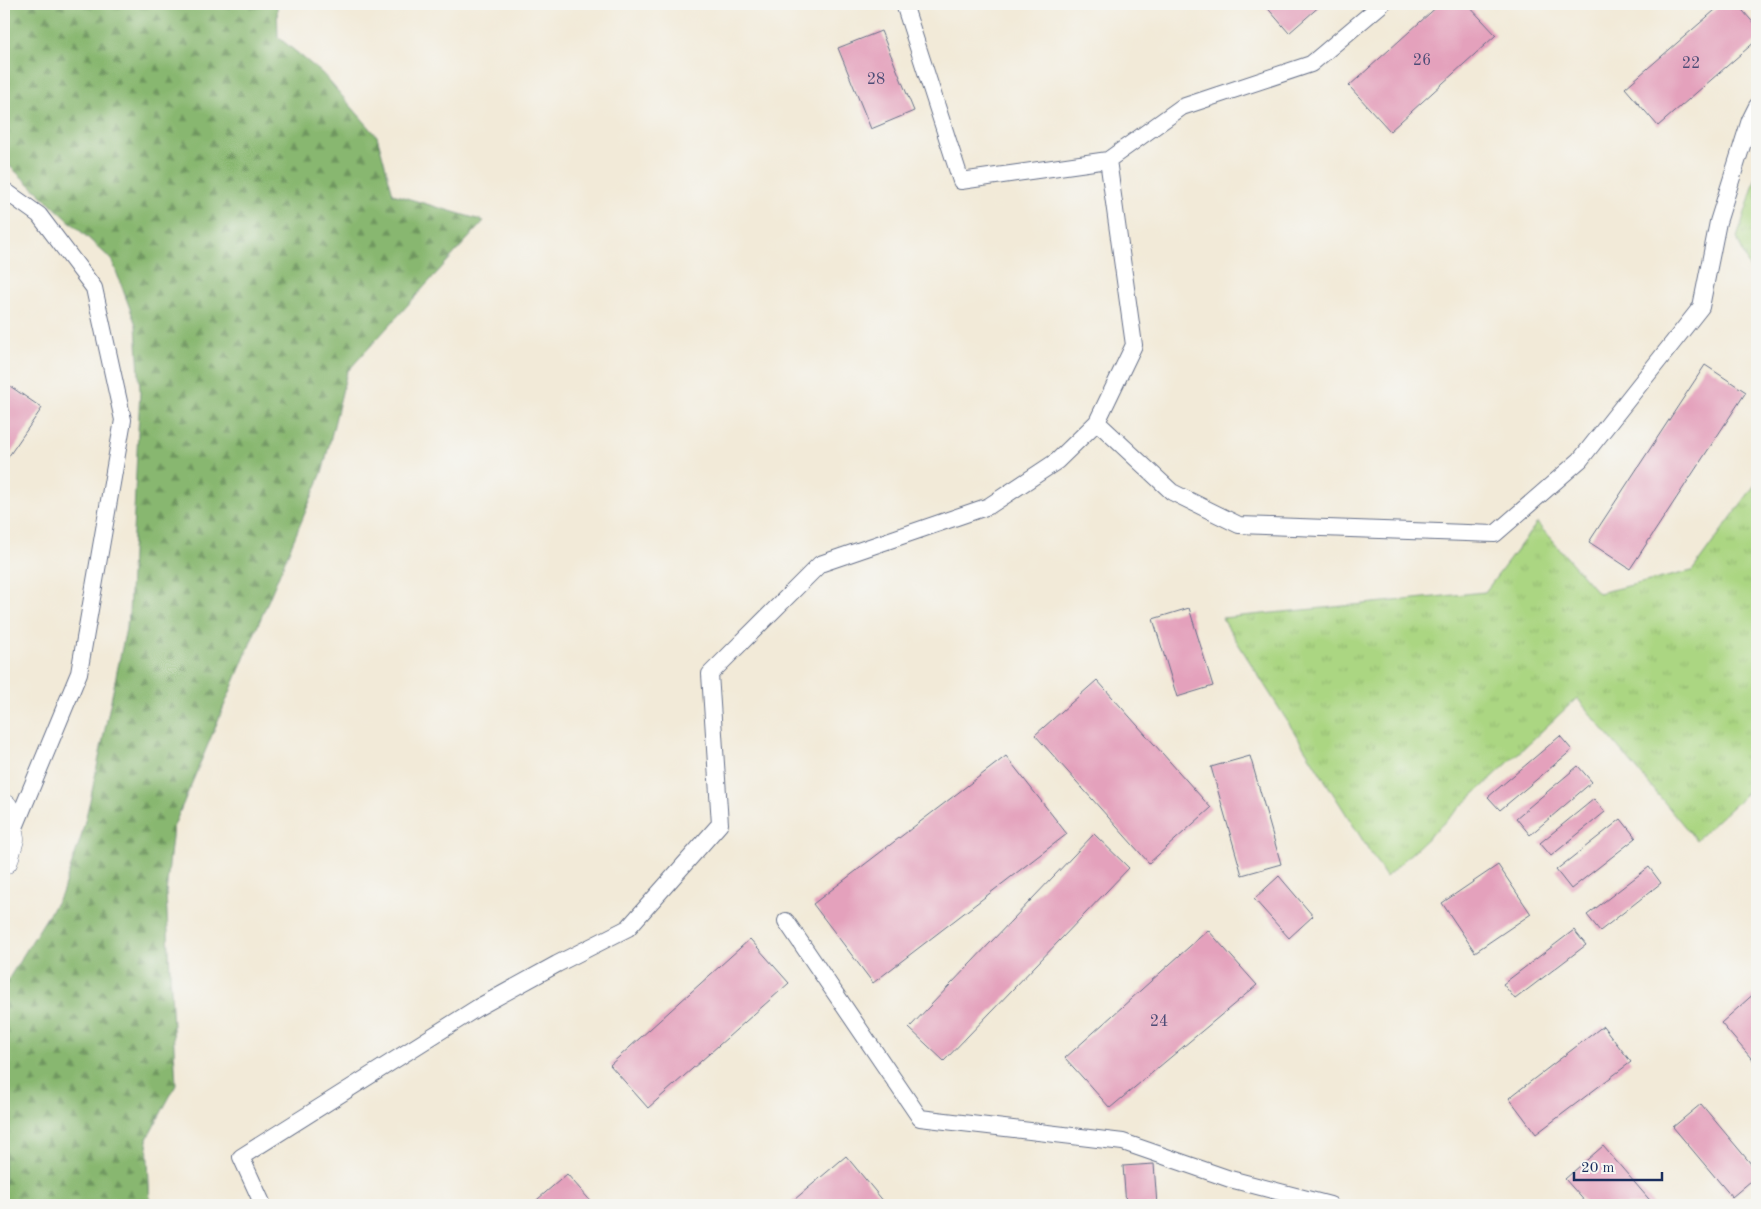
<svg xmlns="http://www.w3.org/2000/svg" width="1761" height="1209" viewBox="0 0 1761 1209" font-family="'Old Standard TT',serif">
  <defs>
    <pattern id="grass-tufts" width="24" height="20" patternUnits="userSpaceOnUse" patternTransform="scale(1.25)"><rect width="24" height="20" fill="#abd682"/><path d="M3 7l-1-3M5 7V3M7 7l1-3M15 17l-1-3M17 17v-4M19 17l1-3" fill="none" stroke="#93b873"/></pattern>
    <pattern id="forest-firs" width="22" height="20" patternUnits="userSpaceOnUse" patternTransform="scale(1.25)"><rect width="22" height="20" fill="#88b770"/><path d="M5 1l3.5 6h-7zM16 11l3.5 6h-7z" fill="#6e955f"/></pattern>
  </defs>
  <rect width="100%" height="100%" fill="#f6f6f2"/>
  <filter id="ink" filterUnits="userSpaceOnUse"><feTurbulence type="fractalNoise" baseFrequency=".02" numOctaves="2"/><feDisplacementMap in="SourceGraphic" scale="10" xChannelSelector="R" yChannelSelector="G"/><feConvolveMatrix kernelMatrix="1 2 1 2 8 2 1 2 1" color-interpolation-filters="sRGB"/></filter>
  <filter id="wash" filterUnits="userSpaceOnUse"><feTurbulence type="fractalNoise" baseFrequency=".0096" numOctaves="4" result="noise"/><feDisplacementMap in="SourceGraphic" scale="20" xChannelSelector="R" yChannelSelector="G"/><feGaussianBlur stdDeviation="1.12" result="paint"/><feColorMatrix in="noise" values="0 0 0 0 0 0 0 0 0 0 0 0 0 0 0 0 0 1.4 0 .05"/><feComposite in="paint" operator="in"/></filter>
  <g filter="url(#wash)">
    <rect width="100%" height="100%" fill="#f2ead8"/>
    <!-- grass -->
    <path fill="url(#grass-tufts)" stroke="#638270" d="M1757 174V287L1737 238Z
      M1757 482V784L1696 840 1577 698 1386 877 1222 618 1485 592 1537 523 1598 593 1692 571Z"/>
    <!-- forest -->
    <path fill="url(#forest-firs)" stroke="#527367" d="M4 4H277L278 37 322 73 377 136 393 194 484 221 347 372 323 470 173 828 166 893 176 1085 147 1139 150 1205H4V986L62 893 81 837 91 796 129 614 140 391 136 325 112 260 4 161Z"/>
    <g id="blocks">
      <!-- building -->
      <path fill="#e4a1bc" d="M1264 4H1322L1289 33Z
        M1440 4H1467L1496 35 1390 131 1349 86Z
        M1722 4H1737L1757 27V40L1658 126 1625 88Z
        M881 31 914 111 871 129 838 48Z
        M1705 365 1746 392 1630 569 1589 542Z
        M4 382 42 408 4 463Z
        M1189 608 1213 686 1177 697 1153 619Z
        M1097 680 1211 808 1149 863 1035 735Z
        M1560 736 1572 750 1500 810 1488 797Z
        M1006 756 1067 834 873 983 813 904Z
        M1250 756 1281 864 1242 875 1211 767Z
        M1578 766 1592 782 1530 835 1516 818Z
        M1594 799 1605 812 1551 856 1540 843Z
        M1621 819 1636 838 1571 889 1556 870Z
        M1094 834 1129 868 944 1061 909 1028Z
        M1498 865 1531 914 1475 952 1442 903Z
        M1649 867 1661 883 1600 931 1587 915Z
        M1279 876 1313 916 1289 938 1254 899Z
        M1208 930 1257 985 1110 1108 1065 1058Z
        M1574 930 1586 945 1515 999 1503 984Z
        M750 939 789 983 648 1108 610 1065Z
        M1757 991V1065L1721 1023Z
        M1603 1026 1631 1062 1536 1134 1509 1098Z
        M1701 1104 1757 1171V1176L1732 1197 1673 1127Z
        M1603 1146 1654 1205H1588L1565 1179Z
        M846 1156 885 1203 882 1205H788Z
        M1154 1164 1157 1205H1126L1123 1166Z
        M567 1174 594 1205H531Z"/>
    </g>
  </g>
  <g filter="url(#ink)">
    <use href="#blocks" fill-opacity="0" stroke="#667089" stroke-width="1"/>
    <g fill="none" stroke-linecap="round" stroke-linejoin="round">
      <!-- lane casing -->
      <g stroke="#667089" stroke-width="18">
        <path id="lane" d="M904 4 961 181 1108 160 1182 107 1311 64 1382 4
          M4 190 39 215 94 288 123 420 79 673 11 837
          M1097 422 1172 492 1239 525 1495 534 1580 460 1701 307 1718 222 1750 120 1757 106
          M786 921 920 1118 1123 1142 1230 1179 1330 1205
          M263 1205 241 1157 477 1008 557 964 628 928 720 824 710 674 820 564 989 506 1057 461 1097 422 1134 345 1108 160"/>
      </g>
      <!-- street casing -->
      <g stroke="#667089" stroke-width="29">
        <path id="street" d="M4 808 10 839 4 860"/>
      </g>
      <!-- lane -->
      <use href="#lane" stroke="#fff" stroke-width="16"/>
      <!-- street -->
      <use href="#street" stroke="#fff" stroke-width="28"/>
    </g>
  </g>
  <g text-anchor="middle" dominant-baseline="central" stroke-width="4" stroke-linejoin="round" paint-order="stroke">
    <!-- number labels -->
    <g font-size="16" fill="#4d4c76">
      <text x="1422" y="61">26</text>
      <text x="1691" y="64">22</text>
      <text x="876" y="80">28</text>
      <text x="1159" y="1022">24</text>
    </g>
  </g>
  <!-- margin -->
  <rect width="1761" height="1209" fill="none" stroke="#f6f6f2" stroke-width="20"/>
  <!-- scale -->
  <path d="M1574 1172v8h88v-8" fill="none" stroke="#1b2f5e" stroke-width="2.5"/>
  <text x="1581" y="1172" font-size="15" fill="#1b2f5e" stroke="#f6f6f2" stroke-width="4" paint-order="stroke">20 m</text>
</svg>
